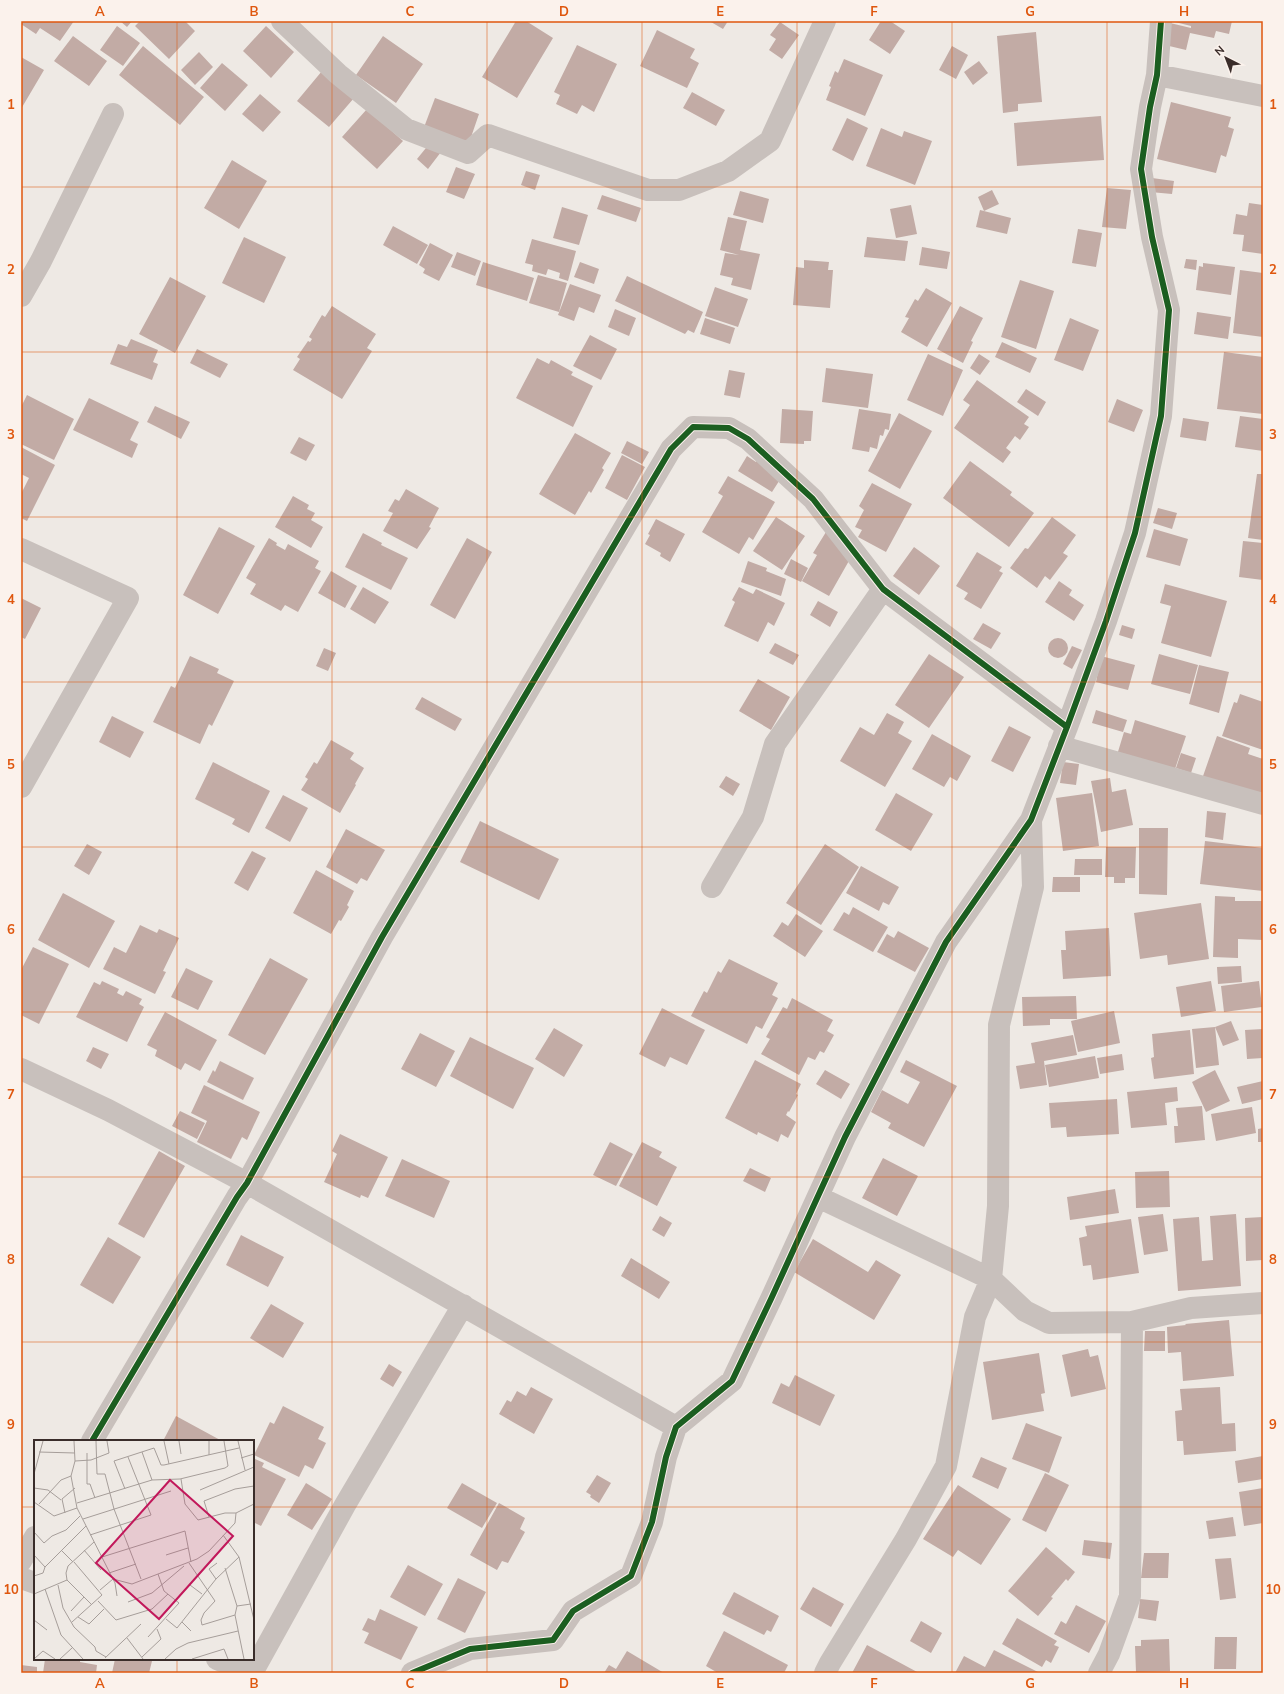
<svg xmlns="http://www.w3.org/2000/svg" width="1284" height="1694" viewBox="0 0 1284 1694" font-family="Mulish,sans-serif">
  <rect width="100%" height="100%" fill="#eee9e4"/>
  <!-- building -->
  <path fill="#c2aba5" d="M21 21H74L60 41 40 28 36 34 21 24Z
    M120 21H132L127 27Z
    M140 21H185L195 31 169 59 135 26Z
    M516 21H526L553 38 517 98 482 77Z
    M711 21H728L723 29 711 22Z
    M881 21H890L905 31 890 54 869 40Z
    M1175 21H1232L1229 34 1216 31 1214 38 1190 33 1186 50 1165 45 1170 23 1191 28V26L1175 22Z
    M780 22 799 35 782 59 769 50 776 39 770 35Z
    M117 26 140 43 123 66 100 50Z
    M266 26 294 52 271 78 243 51Z
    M657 30 695 49 690 58 699 63 687 88 640 66Z
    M1036 32 1042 102 1018 104V111L1003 113 997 36Z
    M73 36 107 61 89 86 54 61Z
    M383 36 423 64 396 103 356 75Z
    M577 45 617 64 594 112 582 105 577 114 556 104 560 95 554 92Z
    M143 46 204 97 180 125 119 75Z
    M952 46 968 55 956 79 939 70Z
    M199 52 213 67 195 85 181 70Z
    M21 57 44 70 21 109Z
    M844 59 883 75 865 116 826 100 831 87 829 86 835 71 838 73Z
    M979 61 988 73 973 85 964 72Z
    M222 63 248 85 225 111 200 88Z
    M322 71 354 98 329 127 297 101Z
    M692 92 725 110 716 126 683 108Z
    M260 94 281 112 263 132 242 114Z
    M435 98 479 114 469 143 423 130Z
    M1171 102 1231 117 1228 127 1234 129 1226 157 1221 155 1216 173 1157 159Z
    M367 109 403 141 377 169 342 137Z
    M1101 116 1104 160 1017 166 1014 123Z
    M847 118 868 128 853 161 832 150Z
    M881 128 902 137 904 131 932 141 915 185 866 166Z
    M430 143 441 152 428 169 417 159Z
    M232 160 267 181 239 229 204 208Z
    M456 167 475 174 464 199 446 192Z
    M526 171 540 175 535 190 521 185Z
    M1152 178 1174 181 1172 194 1150 192Z
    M1107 188 1131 190 1126 229 1102 227Z
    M992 190 999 204 984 211 978 197Z
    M740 191 769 199 763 223 733 215Z
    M602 195 641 208 636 222 597 209Z
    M1249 203 1263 205V254L1242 251 1244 235 1233 234 1236 214 1247 216Z
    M911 205 917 234 896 238 890 209Z
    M562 207 588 215 579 245 553 238Z
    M980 210 1011 218 1007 234 976 227Z
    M728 217 747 221 740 250 760 254 751 290 731 285 733 278 720 275 725 253 739 255 720 250Z
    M393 226 428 245 417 264 383 245Z
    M1078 229 1102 233 1096 267 1072 263Z
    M244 237 286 257 264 303 222 283Z
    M867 237 908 241 905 261 864 257Z
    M532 239 576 251 568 281 559 278 560 273 548 269 546 275 532 271 533 265 525 263Z
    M430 243 453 255 439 281 423 273 425 269 419 265Z
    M922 247 950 252 947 269 919 265Z
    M457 252 481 261 475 276 451 267Z
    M1186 259 1197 260 1196 270 1184 268Z
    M804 260 829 262 828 270H833L830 308 793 305 796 267 804 268Z
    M483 262 534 278 527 301 476 285Z
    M580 262 599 269 594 284 574 277Z
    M1203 263 1235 267 1231 295 1196 290 1199 266 1203 267Z
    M1240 270 1263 273V337L1233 333Z
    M538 275 567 283 559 312 529 303Z
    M627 276 703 312 694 333 688 330 685 334 615 301Z
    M170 277 206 296 175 353 139 334Z
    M1020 280 1054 291 1036 349 1001 337Z
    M570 284 601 295 594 313 579 307 574 321 558 315Z
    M715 287 748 299 738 327 705 316Z
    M926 288 952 303 927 347 901 332 909 318 905 317 915 299 918 301Z
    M332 306 376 334 367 348 372 351 342 399 293 370 300 359 297 357 308 341 310 342 312 339 309 337 322 315 325 317Z
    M960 306 983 318 971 341 973 342 963 363 937 349Z
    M615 309 636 318 629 336 608 327Z
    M1197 312 1231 317 1228 339 1194 334Z
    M705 318 735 328 730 344 700 334Z
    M1070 318 1099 330 1083 371 1054 360Z
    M590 335 617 349 601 380 573 366Z
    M131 339 158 350 153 362 158 364 152 380 110 364 118 344 127 347Z
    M1002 342 1037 358 1030 373 995 357Z
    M197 349 228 364 220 378 190 363Z
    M1224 352 1263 357V414L1217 409Z
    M928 354 963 370 943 416 907 400Z
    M979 354 990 361 980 375 970 368Z
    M537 358 549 364 551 360 573 372 571 375 593 386 573 427 516 398Z
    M826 368 873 374 868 408 822 402Z
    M729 370 745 373 740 398 724 395Z
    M977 380 1029 417 1024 424 1029 427 1020 440 1015 436 1006 448 1011 452 1003 463 954 428 970 405 963 400Z
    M1026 389 1046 402 1038 416 1017 402Z
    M27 395 74 419 54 460 21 444V407Z
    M89 398 139 422 130 440 138 444 132 458 73 430Z
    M1117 399 1143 410 1134 432 1108 422Z
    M155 406 190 422 181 439 147 422Z
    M782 409 813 411 811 441H804V444L780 443Z
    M859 409 891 414 889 430 885 429 883 436 880 435 877 449 870 447 869 452 852 449Z
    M899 413 932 431 900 489 868 471Z
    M1240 416 1263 419V451L1235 447Z
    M1183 418 1209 422 1206 441 1180 437Z
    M575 433 611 453 602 468 604 470 591 493 589 491 575 515 539 494Z
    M299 437 315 445 306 461 290 453Z
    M627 441 649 452 642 464 621 453Z
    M21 447 55 465 27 521 21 518V494L29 478 21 474Z
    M622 455 645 467 627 500 605 488Z
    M747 456 756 462 758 458 781 478 772 492 738 471Z
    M970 461 1012 492 1010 495 1034 513 1009 547 943 498Z
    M1257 474H1263V540L1248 538Z
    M728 476 775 502 753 540 749 537 739 554 702 532 723 496 718 493Z
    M872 483 912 504 886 552 858 537 862 530 855 527 864 510 859 506Z
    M406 489 439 508 429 527 431 528 417 549 383 531 393 513 388 511 395 499 399 501Z
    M293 496 309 505 307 509 315 513 311 520 323 527 311 548 275 527Z
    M1158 508 1177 513 1172 529 1153 523Z
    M776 517 805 536 782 570 753 551Z
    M1052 517 1076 535 1063 553 1068 556 1050 580 1045 576 1037 588 1010 568 1025 548 1028 549Z
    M656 519 685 534 670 562 660 556 661 553 645 544 650 535 648 534Z
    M219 527 255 546 218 614 183 595Z
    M1154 529 1188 539 1180 566 1146 557Z
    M826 532 850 559 829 596 802 581 817 555 813 553Z
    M363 533 382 543 381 545 408 558 391 590 345 567Z
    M269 538 277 543 276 545 285 550 288 544 319 561 315 568 321 571 298 612 285 605 281 611 250 594 256 584 246 578Z
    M467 538 492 552 455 619 430 605Z
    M1243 541 1263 543V580L1239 577Z
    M914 547 940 566 919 595 893 576Z
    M977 552 1002 567 999 571 1003 573 981 609 964 599 968 593 956 586Z
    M791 559 808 568 801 582 784 574Z
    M748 561 767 568 766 571 786 579 781 596 741 582Z
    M331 571 357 586 345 608 318 593Z
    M1059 581 1072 590 1069 595 1084 605 1074 621 1045 602Z
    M1165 584 1227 601 1211 657 1161 643 1171 606 1160 603Z
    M363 587 389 602 375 624 350 609Z
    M739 587 753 594 756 589 785 603 774 626 768 622 758 642 724 626 735 602 732 600Z
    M21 598 41 608 25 639 21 637Z
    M818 601 838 612 830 627 810 615Z
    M983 623 1001 633 991 649 973 639Z
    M1122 625 1135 629 1132 639 1119 635Z
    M1048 648a10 10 0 1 1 20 0a10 10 0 1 1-20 0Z
    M775 643 799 655 793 665 769 653Z
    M1072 646 1082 650 1072 669 1063 664Z
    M324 648 336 653 328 671 316 666Z
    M929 654 964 677 929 728 895 705Z
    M1159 654 1198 665 1190 694 1151 684Z
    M190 656 219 669 217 673 234 681 212 726 209 724 200 744 153 722 171 686 175 688Z
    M1101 656 1135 665 1128 690 1096 682Z
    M1199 665 1229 672 1219 713 1189 704Z
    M758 679 790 697 771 730 739 711Z
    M1240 694 1263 702V750L1222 736 1234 702 1237 703Z
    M422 697 462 719 455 731 415 709Z
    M1096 710 1127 720 1123 732 1092 723Z
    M887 713 904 722 898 733 912 741 885 787 840 761 860 727 874 735Z
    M112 716 144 732 130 758 99 742Z
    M1135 720 1186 736 1174 772 1117 755 1124 732 1131 734Z
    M1009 726 1031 737 1013 772 991 761Z
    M932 734 971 756 957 781 950 777 944 787 912 769Z
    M1217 736 1250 748 1248 754 1263 759V798L1202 779Z
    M331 740 354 753 350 759 364 768 355 784 356 785 340 813 301 790 308 779 305 777 314 762 317 764Z
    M1181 753 1196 758 1191 773 1176 768Z
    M213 762 270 791 249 833 232 824 235 819 195 799Z
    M1063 762 1079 764 1076 785 1060 783Z
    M726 776 740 784 733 796 719 787Z
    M1110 778 1112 792 1126 789 1133 825 1101 832 1091 781Z
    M896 793 933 814 911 851 875 830Z
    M1092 793 1099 846 1063 851 1056 798Z
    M283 795 308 808 290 842 265 828Z
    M1207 811 1226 813 1223 840 1205 837Z
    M480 821 559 859 539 900 460 862Z
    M1139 828H1168L1167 895 1139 894Z
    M346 829 385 850 367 881 361 878 357 884 326 867Z
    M1205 841 1263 848V891L1200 884Z
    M87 844 102 852 89 875 74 866Z
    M825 844 859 867 821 925 786 903Z
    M1106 847H1136L1135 878H1125V883H1114V877H1105Z
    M252 851 266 858 248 891 234 883Z
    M1075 859H1102V875H1074Z
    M861 866 899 887 889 905 883 902 879 911 846 893Z
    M316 870 354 891 347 905 349 907 341 921 339 920 331 934 293 913Z
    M1053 877H1080V892H1052Z
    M63 893 115 921 89 968 38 940Z
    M1215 896 1235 897V901H1263V940L1238 939V958L1213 957Z
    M1201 903 1209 959 1168 965 1167 955 1140 959 1134 913Z
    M853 907 888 927 873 952 833 930 844 912 849 915Z
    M796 914 823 931 805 957 773 936 782 922 788 926Z
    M140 925 157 933 159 929 179 938 163 971 166 972 155 994 103 969 114 947 126 953Z
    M1109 928 1111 976 1063 979 1061 950H1066L1065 931Z
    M898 931 929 948 915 972 877 952 887 934 894 938Z
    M33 947 69 964 39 1024 21 1015V970Z
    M270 958 308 979 265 1055 228 1035Z
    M729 959 778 983 772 995 778 998 762 1029 756 1026 747 1044 691 1016 704 991 707 993 718 971 721 973Z
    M1241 966 1242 982 1218 984 1217 967Z
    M186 968 213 981 198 1010 171 997Z
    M102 981 119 989 117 993 123 996 126 991 142 999 139 1004 144 1007 127 1042 76 1017 94 982 100 985Z
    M1211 981 1216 1011 1181 1017 1176 987Z
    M1259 981 1262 1007 1224 1012 1221 986Z
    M1076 996 1077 1019H1050V1025L1023 1026 1022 997Z
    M792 998 833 1020 827 1031 834 1035 824 1053 820 1051 815 1060 808 1057 799 1075 761 1054 770 1039 766 1037 783 1007 787 1009Z
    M662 1008 705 1030 687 1065 670 1057 665 1067 639 1054Z
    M1114 1011 1120 1043 1078 1052 1071 1021Z
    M165 1012 217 1040 200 1071 185 1063 181 1070 155 1056 157 1050 147 1045Z
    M1231 1021 1239 1040 1223 1046 1215 1027Z
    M1215 1027 1219 1065 1196 1068 1192 1029Z
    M554 1028 583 1045 564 1077 535 1059Z
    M1263 1029V1058L1247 1059 1245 1030Z
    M1190 1030 1194 1074 1154 1079 1151 1058 1154 1057 1152 1034Z
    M420 1033 455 1051 436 1087 401 1069Z
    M1073 1035 1077 1055 1044 1061 1047 1085 1020 1089 1016 1066 1035 1063 1031 1043Z
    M470 1037 534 1068 513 1109 450 1076Z
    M93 1047 109 1054 101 1069 86 1061Z
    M1122 1054 1124 1070 1100 1074 1097 1058Z
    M1095 1056 1099 1078 1049 1087 1045 1065Z
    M755 1060 801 1084 796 1094 798 1095 789 1112 788 1111 786 1115 796 1122 788 1138 781 1134 778 1142 758 1132 757 1135 725 1118Z
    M906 1060 957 1086 924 1147 888 1128 891 1123 871 1112 882 1090 908 1104 920 1082 900 1072Z
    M220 1061 254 1078 243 1100 207 1082 213 1070 215 1072Z
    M825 1070 850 1084 841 1099 816 1084Z
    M1215 1070 1230 1101 1206 1112 1192 1082Z
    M1263 1081V1099L1242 1104 1237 1087Z
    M204 1085 260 1112 247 1140 242 1137 231 1159 197 1142 207 1121 191 1113Z
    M1177 1087 1178 1101 1165 1103 1167 1125 1131 1128 1127 1092Z
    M1117 1099 1119 1134 1067 1137 1066 1127 1051 1128 1049 1103Z
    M1202 1106 1205 1140 1175 1143 1174 1126H1178L1176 1108Z
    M1252 1107 1256 1133 1216 1141 1211 1114Z
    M180 1111 205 1123 197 1139 172 1126Z
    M1263 1128V1142H1258V1129Z
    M340 1134 388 1157 368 1198 361 1195 360 1198 324 1182 337 1154 332 1151Z
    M610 1142 633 1154 616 1186 593 1175Z
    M642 1142 662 1152 659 1157 677 1167 657 1206 619 1186Z
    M159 1151 185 1166 144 1238 118 1224Z
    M883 1158 918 1176 897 1216 862 1198Z
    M402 1159 450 1181 434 1218 385 1196Z
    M750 1168 771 1178 765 1192 743 1181Z
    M1169 1171 1170 1207 1136 1208 1135 1172Z
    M1115 1189 1119 1213 1070 1220 1067 1197Z
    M1163 1214 1168 1251 1144 1255 1138 1217Z
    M1236 1214 1241 1286 1178 1291 1173 1219 1199 1217 1202 1261 1213 1260 1210 1216Z
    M660 1216 672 1223 664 1237 652 1230Z
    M1263 1217V1260L1246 1261 1245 1218Z
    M1131 1219 1139 1273 1093 1280 1091 1265 1083 1266 1079 1238 1087 1236 1085 1226Z
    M241 1235 284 1257 268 1287 226 1265Z
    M108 1237 141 1257 113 1304 80 1285Z
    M813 1239 868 1272 876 1260 901 1275 874 1320 794 1272Z
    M631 1258 670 1282 659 1299 621 1276Z
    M271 1304 304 1323 283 1358 250 1338Z
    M1229 1320 1234 1376 1183 1381 1181 1352 1168 1353 1167 1327 1186 1325 1185 1324Z
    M1145 1331H1165V1351H1144Z
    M1088 1349 1090 1357 1098 1355 1106 1389 1071 1397 1062 1355Z
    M1039 1353 1045 1393 1041 1394 1044 1411 992 1420 983 1362Z
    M389 1364 402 1372 393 1387 380 1379Z
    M795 1375 835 1395 820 1426 772 1403 781 1383 789 1387Z
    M531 1387 553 1399 534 1434 499 1414 507 1400 511 1402 517 1391 526 1396Z
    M1220 1387 1222 1424 1235 1423 1236 1451 1184 1455 1183 1441H1177L1175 1411 1182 1410 1180 1389Z
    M283 1406 324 1427 318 1439 326 1443 313 1469 305 1465 299 1477 254 1455 270 1422 274 1424Z
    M176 1416 222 1441H163Z
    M1026 1423 1062 1437 1049 1473 1012 1459Z
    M1263 1456V1479L1238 1483 1235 1461Z
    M981 1457 1007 1468 998 1489 972 1477Z
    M253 1458 264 1463 262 1467 286 1479 261 1526 253 1522Z
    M1045 1473 1069 1485 1046 1532 1022 1520Z
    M597 1475 611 1483 599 1503 590 1497 591 1495 586 1492Z
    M306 1483 332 1499 312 1530 287 1515Z
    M462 1483 497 1503 482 1528 447 1508Z
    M958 1485 1011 1519 981 1565 958 1550 953 1557 923 1539Z
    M1263 1488V1523L1244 1526 1239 1492Z
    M499 1503 525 1518 520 1529 525 1532 508 1563 502 1561 497 1570 470 1555Z
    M1233 1517 1236 1536 1209 1539 1206 1521Z
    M1084 1540 1112 1543 1110 1559 1082 1555Z
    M1046 1547 1075 1572 1068 1581 1066 1579 1051 1597 1053 1598 1038 1616 1008 1591Z
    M1144 1553H1169L1168 1578H1141Z
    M1231 1558 1236 1598 1220 1600 1215 1559Z
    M408 1565 443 1584 425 1616 390 1597Z
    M458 1578 486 1592 465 1633 437 1619Z
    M813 1587 844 1604 831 1627 800 1609Z
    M734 1592 779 1616 771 1632 767 1630 764 1635 722 1614Z
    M1140 1599 1159 1601 1156 1621 1138 1618Z
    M1076 1605 1106 1621 1089 1653 1054 1634 1061 1621 1066 1624Z
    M380 1609 418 1627 401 1660 364 1643 369 1633 362 1630 368 1618 375 1621Z
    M1017 1618 1057 1641 1054 1645 1059 1647 1051 1663 1046 1660 1042 1667 1002 1644Z
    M921 1621 942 1633 931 1653 910 1641Z
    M724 1631 788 1665 784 1673H718L706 1666Z
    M1215 1637H1237L1236 1669H1214Z
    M1169 1639 1170 1671 1136 1672 1135 1646H1141V1640Z
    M867 1645 919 1673H852Z
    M994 1650 1040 1673H955L964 1656 985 1667Z
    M627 1651 664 1673H604L609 1665 616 1669Z
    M45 1659H80V1662L97 1665 96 1673H43Z
    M115 1659H142L152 1661 149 1673H112Z
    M21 1665 37 1667V1673H21Z"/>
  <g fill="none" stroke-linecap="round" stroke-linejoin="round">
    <!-- street -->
    <path stroke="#c8c0bc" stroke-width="22" d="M282 21 338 74 406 129 468 153 488 135 648 190H679L728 171 770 141 825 21
      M1157 75 1263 96
      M21 296 41 261 113 114
      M21 549 128 598 21 787
      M1059 746 1263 804
      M712 887 753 817 775 744 883 589
      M21 1069 108 1110 247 1183 676 1427
      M818 1197 991 1279 1025 1311 1049 1323 1132 1322 1191 1308 1263 1303
      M92 1441 237 1197 247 1183 382 937 671 449 693 427 729 428 748 439 813 499 883 589 1067 727
      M21 1561 35 1537
      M21 1578 35 1583
      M217 1659 251 1673
      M252 1673 345 1505 463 1305
      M412 1673 470 1649 553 1640 573 1611 631 1576 652 1522 666 1457 676 1427 732 1381 771 1299 845 1137 946 942 1031 820 1067 727 1106 621 1135 533 1161 416 1169 310 1152 237 1141 169 1150 107 1157 75 1161 21
      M825 1673 830 1663 906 1539 946 1466 975 1317 991 1279 998 1206 999 1025 1033 887 1031 820
      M1099 1673 1109 1654 1130 1596 1132 1322"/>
    <!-- cycleway casing -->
    <g stroke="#fbf2ec" stroke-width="8">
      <path id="cycleway" d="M92 1441 237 1197 247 1183 382 937 671 449 693 427 729 428 748 439 813 499 883 589 1067 727
        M412 1673 470 1649 553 1640 573 1611 631 1576 652 1522 666 1457 676 1427 732 1381 771 1299 845 1137 946 942 1031 820 1067 727 1106 621 1135 533 1161 416 1169 310 1152 237 1141 169 1150 107 1157 75 1161 21"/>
    </g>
    <!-- cycleway -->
    <use href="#cycleway" stroke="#1b5e20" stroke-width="6"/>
  </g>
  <!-- grid -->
  <path fill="none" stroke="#df570e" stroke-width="1" stroke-opacity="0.55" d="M177 21V1441M332 21V1673M487 21V1673M642 21V1673M797 21V1673M952 21V1673M1107 21V1673M21 187H1263M21 352H1263M21 517H1263M21 682H1263M21 847H1263M21 1012H1263M21 1177H1263M21 1342H1263M21 1507H35M253 1507H1263M177 1659V1673"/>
  <!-- overview -->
  <g transform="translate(34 1440)">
    <rect width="220" height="220" fill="#eee9e4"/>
    <path fill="none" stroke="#a69e9a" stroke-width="1" d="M40 1 41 21 37 36 43 68 81 143 83 156M62 1 63 34H71L80 69 107 139M130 1 135 24M145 1 147 14M175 1V15M204 1 211 30M5 12 41 13M108 12 118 40M53 13V44H56L61 58M207 18 220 14M41 21 57 20 75 13 73 1M0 34 9 1M147 39 151 64 164 80 191 73H202L220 64M0 48 14 50 27 60M91 49 80 21 120 8 127 25H130L205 8M166 50 220 27M0 62 20 76 43 68M43 63 118 40 146 39 191 28 194 26 190 1M5 64 27 40 37 36M31 73 28 59 41 48M175 77 170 61 201 49 220 46M49 79 137 51M0 92 10 103 18 96 32 90 46 76M56 95 117 75 94 17M189 95 205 117 220 180M50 110 67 130M28 111 39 122M0 115 11 127M132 115 154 108M68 117 151 91 157 122M155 123 181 161 170 173 167 180 168 185 201 175M191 128 203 166 217 164M75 133 102 124M0 136 9 133 11 127 52 86M182 139 175 129 183 123M24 145 29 168 40 187 61 207 62 211 72 217M156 145 168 154M11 149 27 195 49 219M66 150 79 139 98 144 163 119 175 111 201 83 202 73M0 154 33 140M64 161 82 180 118 169 134 154M94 162 118 153 150 126M57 164 33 140 32 133 34 126 60 102M203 166 201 175 210 219M37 171 50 157M44 177 55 184 70 169M132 179 143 188 182 139 205 117M0 180 13 190M38 182 68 155 40 122M148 182 157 191M114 197 145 163 130 151 124 134M93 198 109 219M108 217 127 199 123 189M71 218 107 184M0 219 9 211 21 219M26 219 38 208M131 219 142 209 154 203 204 191M158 219 190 209 194 219"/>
    <path fill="#c2185b" fill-opacity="0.15" stroke="#c2185b" stroke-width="2" d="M136 40 199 96 125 179 62 123Z"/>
    <rect width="220" height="220" fill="none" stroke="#3a2d2a" stroke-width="2"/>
  </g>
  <!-- border -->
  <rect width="1284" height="1694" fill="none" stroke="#fbf2ec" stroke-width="44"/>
  <!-- north arrow -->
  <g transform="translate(1226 58) rotate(318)" stroke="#fbf2ec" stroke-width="3" paint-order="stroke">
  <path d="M0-3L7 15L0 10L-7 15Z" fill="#3a2d2a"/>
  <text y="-6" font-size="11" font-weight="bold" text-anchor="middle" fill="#3a2d2a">N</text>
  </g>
  <rect x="22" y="22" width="1240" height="1650" fill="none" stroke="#df570e" stroke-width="1.5"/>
  <g font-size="13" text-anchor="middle" font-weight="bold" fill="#df570e">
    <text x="100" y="16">A</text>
    <text x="254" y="16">B</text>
    <text x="410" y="16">C</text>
    <text x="564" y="16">D</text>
    <text x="720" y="16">E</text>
    <text x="874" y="16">F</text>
    <text x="1030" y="16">G</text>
    <text x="1184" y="16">H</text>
    <text x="11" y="109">1</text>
    <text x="1273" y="109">1</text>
    <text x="11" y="274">2</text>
    <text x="1273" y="274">2</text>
    <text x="11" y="439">3</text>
    <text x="1273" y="439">3</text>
    <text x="11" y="604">4</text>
    <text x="1273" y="604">4</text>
    <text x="11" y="769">5</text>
    <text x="1273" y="769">5</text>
    <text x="11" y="934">6</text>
    <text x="1273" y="934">6</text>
    <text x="11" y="1099">7</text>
    <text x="1273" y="1099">7</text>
    <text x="11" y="1264">8</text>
    <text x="1273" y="1264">8</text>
    <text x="11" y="1429">9</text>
    <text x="1273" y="1429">9</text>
    <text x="11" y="1594">10</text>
    <text x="1273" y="1594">10</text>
    <text x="100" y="1688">A</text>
    <text x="254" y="1688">B</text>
    <text x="410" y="1688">C</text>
    <text x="564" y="1688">D</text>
    <text x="720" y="1688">E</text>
    <text x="874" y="1688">F</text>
    <text x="1030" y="1688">G</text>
    <text x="1184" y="1688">H</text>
  </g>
</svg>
